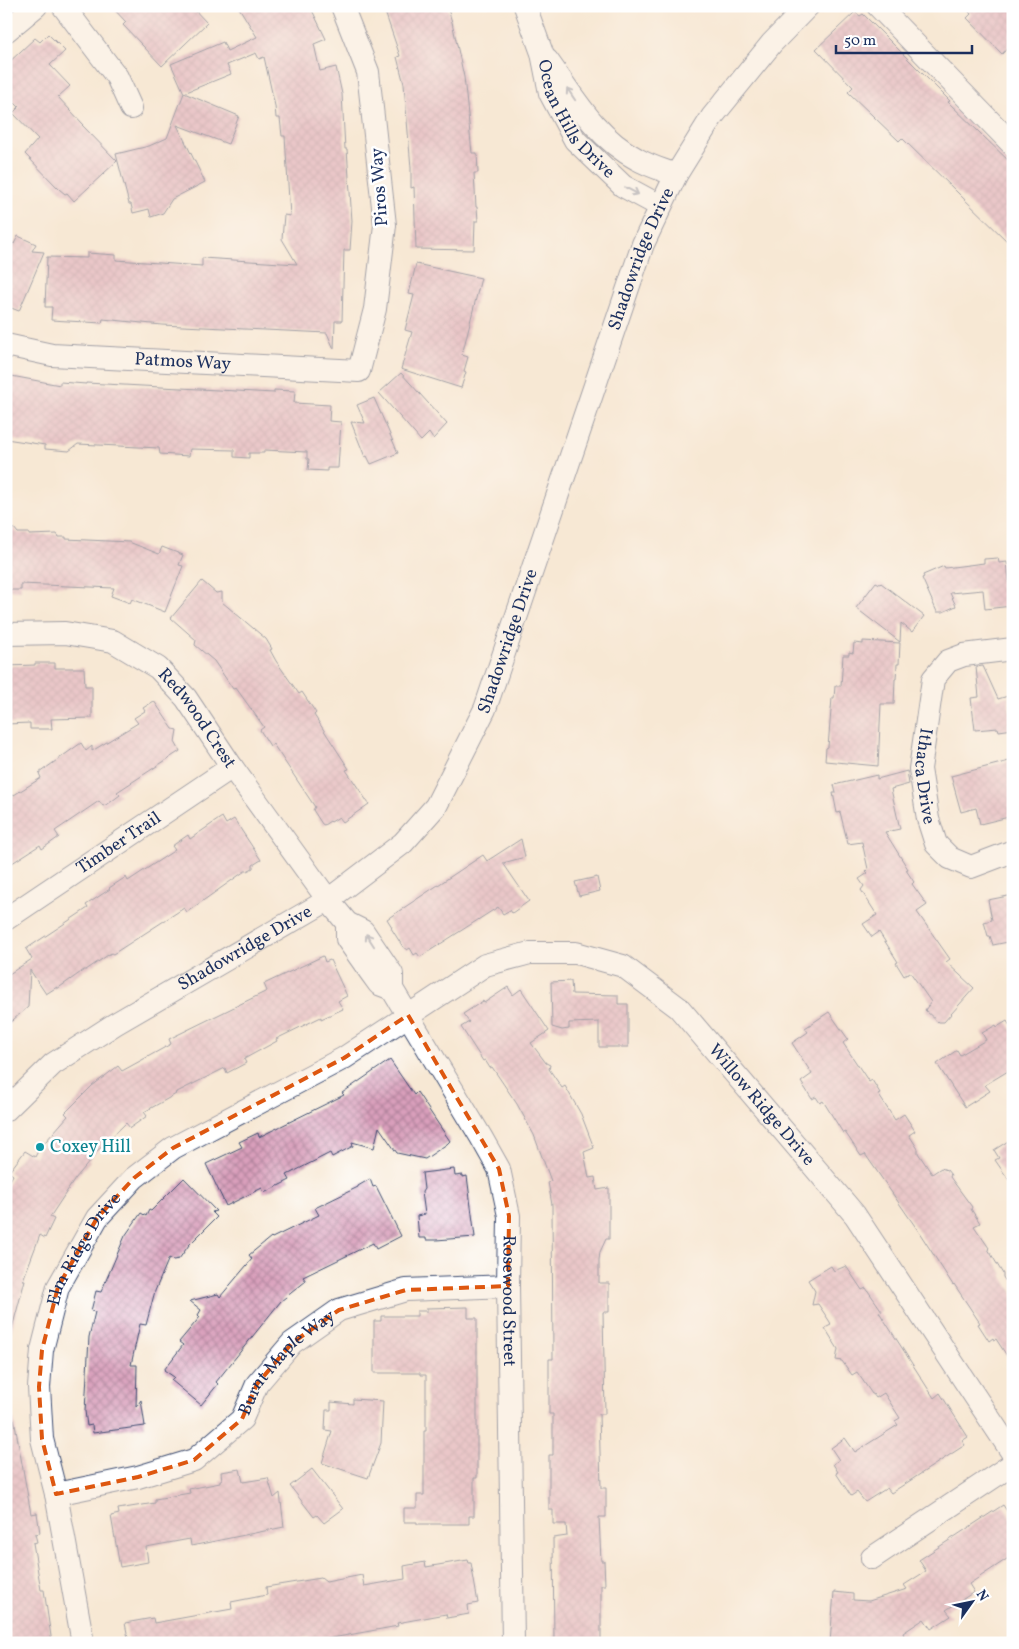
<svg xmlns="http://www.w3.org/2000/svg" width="1019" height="1649" viewBox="0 0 1019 1649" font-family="Vollkorn,serif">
  <defs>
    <pattern id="building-cross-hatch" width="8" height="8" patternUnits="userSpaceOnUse" patternTransform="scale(1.25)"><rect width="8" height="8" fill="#d99fbb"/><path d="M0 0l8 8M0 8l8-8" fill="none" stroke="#af829b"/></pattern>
  </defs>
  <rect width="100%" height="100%" fill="#fff"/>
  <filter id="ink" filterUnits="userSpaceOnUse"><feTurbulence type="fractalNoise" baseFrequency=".02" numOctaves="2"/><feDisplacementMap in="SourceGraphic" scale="10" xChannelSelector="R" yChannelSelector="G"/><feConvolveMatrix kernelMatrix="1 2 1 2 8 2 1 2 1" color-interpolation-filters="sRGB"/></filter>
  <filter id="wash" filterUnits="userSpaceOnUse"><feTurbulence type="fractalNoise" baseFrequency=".0096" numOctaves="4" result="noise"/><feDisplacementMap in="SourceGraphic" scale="20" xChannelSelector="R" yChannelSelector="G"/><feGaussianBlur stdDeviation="1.12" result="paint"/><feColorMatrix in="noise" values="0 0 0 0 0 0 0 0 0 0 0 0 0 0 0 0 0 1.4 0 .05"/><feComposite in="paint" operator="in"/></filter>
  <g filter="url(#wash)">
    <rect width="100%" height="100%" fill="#f7e8d4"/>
    <g id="blocks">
      <!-- building -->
      <path fill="url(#building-cross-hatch)" d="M111 6H191L207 23 162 66 123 25 126 22Z
        M238 6H310L326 39 314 44 320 71 336 67 342 94 345 149H347L352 221 350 250H344L342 321H335L334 349 327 333 162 325 103 319 102 323 51 320 52 307H45L47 257 87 258V253L116 255V260L202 266V258L297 264 282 239 284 215 290 216 285 136H282L280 118H276L275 106 264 57 259 59 256 53 227 65 231 74 184 93 171 64 223 42 227 51 257 37Z
        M383 6H447L452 22 464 77 472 153H477L478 173H474L476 207H477L478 221H475L474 250 416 249 414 187 411 188V168L404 84 397 57 400 56Z
        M964 6H1013V42L1002 54 967 18 971 14Z
        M855 12 860 16 863 14 950 101 948 102 1013 165V247L902 138 899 141 848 92 853 87 816 49Z
        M48 34 65 51 50 65 70 86 58 97 83 124 82 125 117 161 74 201 67 193 65 194 59 189 25 154 38 139 13 113 19 107 6 94V65L35 38 40 42Z
        M184 93 239 116 228 144 177 125 205 182 172 199 163 213 151 217 149 209 133 213 131 204H129L116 154 149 146 167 138Z
        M18 236 36 244 32 251 44 252 19 311 6 306V237L14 244Z
        M416 264 481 278 462 355 468 357 464 371 466 372 461 388 401 369 412 332 405 330 414 295 409 294Z
        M401 373 447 424 433 439 429 433 421 441 379 393Z
        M6 375 60 385V382L86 384V383L274 393V390L295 391 294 403 330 405 329 421 341 422 338 468H327V471L308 470 309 459H307V452L264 450V453H249V458L234 457V450L190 449 189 456 160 454 159 448 78 444 69 451 45 449V445L6 439Z
        M374 398 398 453 371 464 367 456 365 457 351 422 365 423 357 405Z
        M14 528 18 533H29V535L57 534 59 537H66V539L129 542 159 554 162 547 183 555 179 565 183 566 165 612 132 599 130 603 111 596 114 588 21 584V590H6V538Z
        M998 558 999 563 1007 562 1012 606 985 609 983 590 950 593 956 606 943 612H937L922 578 924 577 923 575 944 566 945 568 984 563V559Z
        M202 581 216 593 222 592V602L266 639 272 649 270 650 276 661 299 694 302 692 316 713 314 715 349 769 346 770 369 804 343 822 339 817 331 822 330 821 324 825 322 824 313 810 315 807 273 744 270 746 260 730 264 727 236 688 233 689 214 661 195 645 196 640 171 618Z
        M876 582 880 584 881 583 924 616 912 632 901 623 900 642 856 608Z
        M863 641 900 643 899 664H897L896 679H895L894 704H881L878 766 825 761 826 748 828 747 832 698H834L835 686H841L843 655H849V652L853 653 854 643 863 644Z
        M35 663H55V668H84L85 686H92V718L51 719 52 729H30V723L6 724V666L35 665Z
        M983 666 998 699 1008 696 1010 711H1012L1013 729 999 731 998 728 975 730 971 698 979 697 976 667Z
        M154 701 173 729 177 730 175 742 180 751 117 792 120 795 108 804 103 806 99 801 55 831 59 837 42 849 40 845 6 867V800L41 778 39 773 81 743 86 751 92 746V751L138 723 134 718 145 711 143 708Z
        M1013 760V816L980 824 976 808 961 812 951 776Z
        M907 771 909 784 891 789 900 829 885 832 908 869 906 870 914 882 912 884 927 905 917 912 950 959 946 962 974 988 944 1022H938L925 1010 931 1002 910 972 904 976 896 963 898 962 879 932 872 937 863 924 877 915 861 890 864 886 859 879 868 873 866 871 868 869 862 842 848 844 840 812 837 813 833 793H836L834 785 877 775V779Z
        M222 817 226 824 234 819 261 860 253 865V868L247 871H245L187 912 184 908 113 954 111 953 86 970H84L57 989V987L46 994 30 970 28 1007 6 1026V976L32 959 26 949 88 908 86 905 110 889 109 888 126 877 128 881 175 850 172 846 188 835 190 839Z
        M521 839 525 857 503 863 529 901 512 913 510 910 503 914 498 907 420 957 417 953 414 955 410 948 407 950 403 947 391 928 392 927 387 919 483 855 487 861Z
        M597 877 600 891 579 896 575 882Z
        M1013 895V941L993 945 990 936H988L984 922 992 920 988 900Z
        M323 956 325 962 330 960 347 996 338 1001 343 1009 321 1019V1017L276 1039 277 1041 244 1059 246 1063 227 1073 225 1068 175 1093 176 1094 144 1112 147 1116 130 1128 126 1123 88 1160 90 1161 75 1179 50 1217 54 1219 45 1238 40 1235 23 1280H25L11 1332H6V1188L13 1175 9 1172 25 1151 35 1157 39 1149 68 1116 65 1113 92 1086 118 1066 122 1071 171 1044 169 1039 267 991 264 984Z
        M571 981 572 994 618 995V1004H628V1047H599V1022L569 1023V1029L562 1030 552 1027 551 982Z
        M508 987 513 995 521 989 549 1031 531 1043 546 1063 550 1065 549 1069 562 1088 565 1086 581 1114 594 1148 584 1152 589 1178 595 1177 597 1190 609 1188V1239H606L600 1252 599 1260V1283H609V1312H603L605 1414H599L601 1488H606V1517H599L601 1561H604L605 1585H601V1643H554L553 1538 567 1536 566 1524H553V1510H549V1455H553V1414H549V1359H553L552 1205 548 1182 551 1181 534 1135 517 1104 492 1067 490 1068 485 1060 483 1061 461 1027 469 1022 463 1014 483 1001 484 1003Z
        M829 1012 848 1039 843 1043 869 1082 872 1080 880 1093 878 1094 895 1120 904 1114 915 1131 909 1135 918 1149V1153L932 1174 941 1168 947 1170 951 1175 950 1177 972 1207 971 1209 980 1223 974 1226 989 1248 988 1249 1003 1274V1277L1013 1293V1365L996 1339 994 1340 993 1338 989 1341 978 1324 980 1323 954 1284 953 1285 917 1229 865 1154 861 1156 845 1132 843 1133 823 1101 820 1103 816 1097 812 1099 801 1082 812 1074 792 1043 808 1032 805 1028Z
        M1007 1021 1013 1031V1068L985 1085 990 1091 965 1107 937 1064 957 1050 960 1055 986 1040 982 1033 996 1025 997 1027Z
        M390 1060 414 1095 417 1092 439 1125 450 1141 447 1144 425 1159 397 1153 379 1127 374 1148 352 1142 353 1146 332 1157 330 1153 287 1175 290 1180 264 1193 262 1188 226 1206 206 1164 242 1147 239 1142 258 1133 259 1137 344 1095 342 1093Z
        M1013 1138V1186L995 1160 999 1158 994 1150Z
        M454 1169 455 1176 463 1175V1177L467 1176 475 1237 436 1240H426V1238H419L417 1216 425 1214 422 1192 424 1189 422 1173Z
        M184 1178 216 1211 212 1212 217 1217 189 1245 179 1259 173 1260 169 1258 155 1291 146 1325 140 1324 131 1365H137L136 1407 141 1400 145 1426 93 1433 92 1425 87 1426 85 1411 89 1337 95 1312 91 1311 96 1291 101 1292 125 1236 141 1213 146 1216 149 1210 151 1211Z
        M370 1179 373 1187 376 1186 401 1236 376 1249 373 1243 303 1277 306 1281 281 1301 216 1382 218 1384 201 1405 171 1380 174 1377 164 1370 183 1345 179 1342 200 1317 198 1315 201 1310 190 1301 218 1294 220 1297 252 1259 249 1255 271 1237 272 1238 319 1215 315 1208 358 1187V1186Z
        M831 1266 834 1271 846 1266 862 1290 866 1288 882 1311 879 1312 934 1398 940 1393 968 1437 962 1441 965 1445 891 1493 887 1488 865 1502 857 1492 851 1496 836 1473 838 1472 833 1464 839 1460 831 1448 845 1438 855 1452 898 1425 895 1421 900 1418 884 1393 876 1398 873 1394H872L857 1372 852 1375 842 1361 836 1360 838 1349 825 1328 831 1325 830 1322 818 1304 812 1305 815 1291 808 1280Z
        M468 1307V1318H477V1478H474V1516H469V1524H417V1522H404V1508H417V1495H424V1431H426V1375H420V1373H374V1321H381V1316H417V1311H427V1308Z
        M353 1399 383 1401 381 1443 368 1478 322 1463 332 1431 325 1430 326 1410H331V1402L353 1404Z
        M6 1419H14L31 1514 37 1513 40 1533 35 1534 37 1542 33 1543 41 1590H44L52 1643H6Z
        M240 1469 243 1482 268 1478 274 1498 280 1493 284 1527 191 1546 190 1539 146 1547 148 1562 120 1567 111 1516 119 1514 118 1509 155 1503V1499L190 1493 189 1489 220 1483V1480H222L221 1472Z
        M312 1469 343 1509 324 1523 317 1515 314 1517 290 1486Z
        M1003 1505 1013 1520V1555L969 1584 974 1592 946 1610 951 1616 931 1629 924 1619 903 1633 907 1643H830L834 1592 853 1594V1600L869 1601 907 1589 904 1585 926 1571 919 1560Z
        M468 1560 469 1563H471L478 1603 468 1605 469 1614 447 1618 446 1614 397 1623 398 1626 310 1642 309 1637 277 1643H129L125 1623 153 1618 154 1623 232 1609 231 1602 267 1595 266 1587 321 1578 326 1582 362 1575 364 1586 405 1579 404 1566 425 1562 426 1567Z"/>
    </g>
  </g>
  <g filter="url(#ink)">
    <use href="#blocks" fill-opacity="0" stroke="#3c4b70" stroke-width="1"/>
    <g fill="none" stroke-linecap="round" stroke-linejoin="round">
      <!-- minor casing -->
      <g stroke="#3c4b70" stroke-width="24">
        <g id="minor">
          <path d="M63 6 117 77 131 108"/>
          <path id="s1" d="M525 6 542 53 550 93 575 140 623 186 660 206"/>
          <path d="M878 6 1013 145"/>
          <path d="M6 31 36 6"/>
          <path d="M547 60C574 97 595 137 637 159 649 166 663 170 676 175"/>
          <path id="s2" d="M6 345 52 355 359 371 375 309 385 225 368 72 342 6"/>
          <path id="s3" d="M6 634 65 633 113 641 158 668 186 698 232 767 328 900 347 923 363 931 392 974V989L481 1137 499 1169 509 1216 508 1286 513 1643"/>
          <path id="s4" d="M1013 649 964 655 948 661 933 679 920 769 928 819 936 844 950 858 971 867 1013 851"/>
          <path id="s5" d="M6 919 232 767"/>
          <path d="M347 923V939L371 973 379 984 392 989"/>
          <path id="s6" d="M6 1110 53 1064 115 1024 328 900 403 843 436 806 485 709 643 244 676 175 712 117 772 43 808 6"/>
          <path id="s7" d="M56 1494 138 1477 194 1460 242 1419 257 1384 292 1343 339 1310 406 1290 508 1286"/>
          <path d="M872 1558 1013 1464"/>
          <path id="s8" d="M83 1643 56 1494 42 1439 39 1387 42 1350 58 1287 97 1218 134 1178 173 1148 344 1058 485 965 530 953H576L623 966 679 1008 855 1215 1013 1454"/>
        </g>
      </g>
      <!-- minor -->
      <use href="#minor" stroke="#fff" stroke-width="22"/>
    </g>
    <!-- one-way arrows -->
    <defs><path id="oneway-shaft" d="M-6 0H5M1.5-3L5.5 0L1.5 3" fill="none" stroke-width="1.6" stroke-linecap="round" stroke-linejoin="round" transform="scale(1.25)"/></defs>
    <g stroke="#8d97ae">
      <use href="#oneway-shaft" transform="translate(571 94) rotate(-124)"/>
      <use href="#oneway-shaft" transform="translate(632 191) rotate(28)"/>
      <use href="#oneway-shaft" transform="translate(370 940) rotate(-123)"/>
    </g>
  </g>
  <!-- marked area -->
  <path d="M0 0H1019V1649H0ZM408 1015 499 1169 509 1216 508 1286 406 1290 339 1310 292 1343 257 1384 242 1419 194 1460 138 1477 56 1494 42 1439 39 1387 42 1350 58 1287 97 1218 134 1178 173 1148 344 1058Z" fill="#f7e8d4" fill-opacity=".55" fill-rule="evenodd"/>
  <path fill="none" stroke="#de5710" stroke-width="4" stroke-dasharray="10 6" stroke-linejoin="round" d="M408 1015 499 1169 509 1216 508 1286 406 1290 339 1310 292 1343 257 1384 242 1419 194 1460 138 1477 56 1494 42 1439 39 1387 42 1350 58 1287 97 1218 134 1178 173 1148 344 1058Z"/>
  <!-- markers -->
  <circle fill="#0f9aa8" stroke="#fff" stroke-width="2" cx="40" cy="1147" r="5"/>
  <g text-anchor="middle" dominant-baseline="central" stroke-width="5" stroke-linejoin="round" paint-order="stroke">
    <!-- street labels -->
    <g font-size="18" fill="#1b2f5e" stroke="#fff">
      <text stroke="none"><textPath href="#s1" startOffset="126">Ocean Hills Drive</textPath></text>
      <text transform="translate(380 187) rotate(-94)">Piros Way</text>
      <text stroke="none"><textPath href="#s6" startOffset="1115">Shadowridge Drive</textPath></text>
      <text stroke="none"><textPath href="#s2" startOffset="178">Patmos Way</textPath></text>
      <text stroke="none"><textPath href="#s6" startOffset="710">Shadowridge Drive</textPath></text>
      <text stroke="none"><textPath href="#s3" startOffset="224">Redwood Crest</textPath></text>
      <text stroke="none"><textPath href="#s4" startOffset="188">Ithaca Drive</textPath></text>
      <text stroke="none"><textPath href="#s5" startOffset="136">Timber Trail</textPath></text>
      <text stroke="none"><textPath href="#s6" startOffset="290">Shadowridge Drive</textPath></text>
      <text stroke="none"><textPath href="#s8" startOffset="1246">Willow Ridge Drive</textPath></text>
      <text stroke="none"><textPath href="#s8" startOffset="408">Elm Ridge Drive</textPath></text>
      <text stroke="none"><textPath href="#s3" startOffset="905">Rosewood Street</textPath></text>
      <text stroke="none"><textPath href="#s7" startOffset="279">Burnt Maple Way</textPath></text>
    </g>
    <!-- culture labels -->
    <g font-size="18" fill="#0d838f" stroke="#fff" text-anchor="start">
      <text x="50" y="1147">Coxey Hill</text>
    </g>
  </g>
  <!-- margin -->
  <rect width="1019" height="1649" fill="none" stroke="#fff" stroke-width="25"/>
  <!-- north arrow -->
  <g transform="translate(972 1602) rotate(57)" stroke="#ffffff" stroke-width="4" paint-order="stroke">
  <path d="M0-4L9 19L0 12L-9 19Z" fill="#1b2f5e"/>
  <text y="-8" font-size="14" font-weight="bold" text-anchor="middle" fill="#1b2f5e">N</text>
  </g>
  <!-- scale -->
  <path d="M836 45v8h136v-8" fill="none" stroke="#1b2f5e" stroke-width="2.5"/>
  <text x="844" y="45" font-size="15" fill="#1b2f5e" stroke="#ffffff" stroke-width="4" paint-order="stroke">50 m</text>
</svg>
